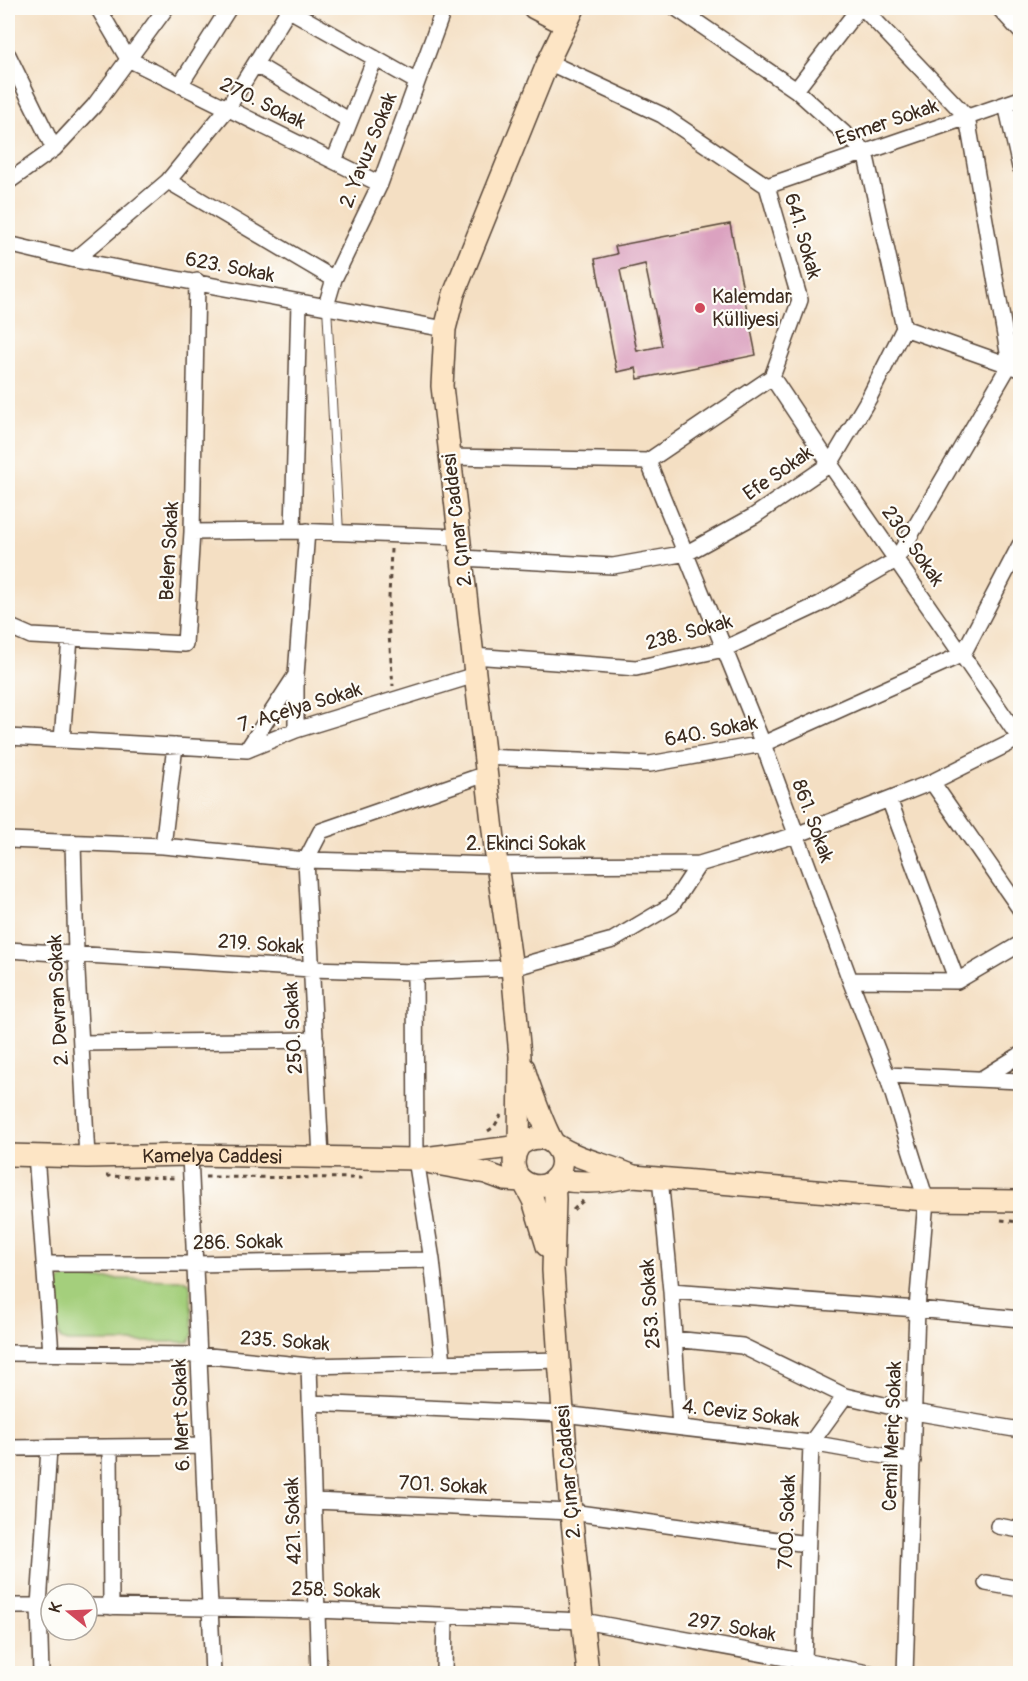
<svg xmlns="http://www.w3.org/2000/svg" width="1028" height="1681" viewBox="0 0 1028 1681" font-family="Pangolin,sans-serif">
  <rect width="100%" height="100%" fill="#fdfcf7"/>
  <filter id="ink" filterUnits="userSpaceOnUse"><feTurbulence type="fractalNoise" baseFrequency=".0167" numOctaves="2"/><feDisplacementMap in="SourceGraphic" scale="12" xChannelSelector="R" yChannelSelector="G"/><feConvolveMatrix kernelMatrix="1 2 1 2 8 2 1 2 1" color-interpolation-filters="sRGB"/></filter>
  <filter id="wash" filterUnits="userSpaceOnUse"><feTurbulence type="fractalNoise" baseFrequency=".008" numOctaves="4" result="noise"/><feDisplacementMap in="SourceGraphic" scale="24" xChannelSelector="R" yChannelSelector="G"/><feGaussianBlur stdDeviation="1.35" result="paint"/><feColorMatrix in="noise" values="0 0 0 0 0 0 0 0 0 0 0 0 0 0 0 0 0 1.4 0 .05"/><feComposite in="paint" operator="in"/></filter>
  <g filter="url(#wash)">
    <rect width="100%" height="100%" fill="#f4dfc3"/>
    <!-- green -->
    <path fill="#a4cf7c" stroke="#707c4d" stroke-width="1.5" d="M65 1278 183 1280 190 1283 193 1334 189 1342H67L61 1340C55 1327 55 1296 58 1282Z"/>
    <g id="blocks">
      <!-- building -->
      <path fill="#dba2c0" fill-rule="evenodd" d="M730 224 756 355 638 379 636 368 617 372 595 259 617 254 615 246ZM645 264 662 346 637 351 620 270Z"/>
    </g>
  </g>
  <g filter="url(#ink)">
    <use href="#blocks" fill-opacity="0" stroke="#574537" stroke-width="1.5"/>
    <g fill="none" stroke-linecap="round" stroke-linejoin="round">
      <!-- lane casing -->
      <g stroke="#574537" stroke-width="10">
        <path id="lane" d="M327 306 339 533"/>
      </g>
      <!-- street casing -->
      <g stroke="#574537" stroke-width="18">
        <path id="street" d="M98 8 128 59 380 184
          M286 8 417 82
          M999 8 1020 31
          M8 55 54 149
          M255 64 350 121
          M180 85 229 8
          M796 90 859 8
          M1006 104 1020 167
          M334 161 375 58
          M168 181 334 279
          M8 182 54 149 94 106 166 8
          M767 186 1020 99
          M8 244 75 260 445 329
          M75 260 168 181 227 109 289 9
          M326 306 334 279 380 184 444 8
          M904 328 1020 369
          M772 377 830 464 1020 739
          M449 457 648 461 772 377 800 300 767 186 662 115 548 62
          M648 461 763 744 850 980 887 1075 926 1200 917 1309 905 1674
          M293 531 299 302
          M192 532 293 531 459 537
          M462 558 613 566 687 553 754 516 830 464 869 398 904 328 865 152 796 90 676 8
          M8 626 31 636 185 644 192 532 197 281
          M473 656 636 668 724 649 820 604 896 560 1010 364 967 117 863 8
          M296 675V730
          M8 737 247 750 296 730 475 675
          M62 740 70 638
          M247 750 296 675 307 531
          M484 757 650 764 763 744 963 654 1020 545
          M932 782 1020 909
          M889 799 957 981
          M8 840 163 846 306 860 497 865 699 864 796 835 889 799 932 782 1020 738
          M73 842 76 953 87 1157
          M163 846 175 746
          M8 950 311 969 415 972 512 968 613 940 672 905 699 864
          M415 972 416 1159 432 1260 443 1362
          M850 980 957 981 1020 944
          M82 1043 316 1040
          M887 1075 1020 1081
          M983 1078 1020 1055
          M36 1155 51 1353
          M190 1155 213 1674
          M321 1157 306 860 321 831 486 774
          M660 1178 671 1291 680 1427
          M44 1264H195L432 1260
          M671 1291 917 1309 1020 1319
          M674 1339 742 1346 845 1396 914 1412 1020 1430
          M8 1353 199 1355 309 1366 559 1360
          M309 1366 319 1674
          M310 1403 563 1414 811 1443 913 1461
          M110 1447 111 1607
          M8 1448 203 1446
          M314 1501 571 1512 807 1544
          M998 1526 1020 1530
          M986 1583 1020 1589
          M8 1606H51
          M87 1606 317 1610 583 1621 874 1674
          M804 1661 811 1443 845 1396
          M41 1674 39 1606 49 1448
          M444 1674 445 1616"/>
      </g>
      <!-- secondary casing -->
      <g stroke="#574537" stroke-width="24">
        <g id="secondary">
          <path d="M534 8 565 24"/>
          <path d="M524 1068C527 1080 548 1139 555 1144 578 1160 608 1164 633 1176"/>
          <path id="s1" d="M8 1155 87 1157 190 1155 416 1159 519 1146C548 1122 577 1160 552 1181 546 1186 537 1187 529 1184 512 1178 511 1159 519 1146L520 1056 512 968 497 865 442 386 445 329 454 294 548 62 574 8"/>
          <path d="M431 1163 486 1173 505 1180 523 1181 533 1200 547 1246"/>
          <path d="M588 1674 571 1512 559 1360 553 1270 555 1199 554 1179C581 1184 606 1183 633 1176L926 1200 1020 1201"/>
        </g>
      </g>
      <!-- path -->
      <path stroke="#574537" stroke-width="3" stroke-dasharray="4.5 4.5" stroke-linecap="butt" d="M391 549 388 622 393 686
        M488 1131 494 1127 501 1115
        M106 1176 177 1178
        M205 1177 366 1178
        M573 1210 584 1200
        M1001 1220 1020 1222"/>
      <!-- lane -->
      <use href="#lane" stroke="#fff" stroke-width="8"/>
      <!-- street -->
      <use href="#street" stroke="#fff" stroke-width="15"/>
      <!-- secondary -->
      <use href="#secondary" stroke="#fde5c5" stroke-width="21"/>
    </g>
  </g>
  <!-- markers -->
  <circle fill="#d1495b" stroke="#fdfcf7" stroke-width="2" cx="700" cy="308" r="6"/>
  <g text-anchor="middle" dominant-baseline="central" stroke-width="4.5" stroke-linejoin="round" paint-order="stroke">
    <!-- street labels -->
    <g font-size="20" fill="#3b2a1e" stroke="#fdfcf7">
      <text transform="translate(263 103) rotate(26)">270. Sokak</text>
      <text transform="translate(887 122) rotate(-19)">Esmer Sokak</text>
      <text transform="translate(368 150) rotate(-68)">2. Yavuz Sokak</text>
      <text transform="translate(803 236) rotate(74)">641. Sokak</text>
      <text transform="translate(230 267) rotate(11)">623. Sokak</text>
      <text transform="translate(778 473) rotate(-35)">Efe Sokak</text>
      <text transform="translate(457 520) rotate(-97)">2. Çınar Caddesi</text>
      <text transform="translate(913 546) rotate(55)">230. Sokak</text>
      <text transform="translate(169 551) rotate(-87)">Belen Sokak</text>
      <text transform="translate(689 632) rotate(-15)">238. Sokak</text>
      <text transform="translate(300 707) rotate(-17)">7. Açelya Sokak</text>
      <text transform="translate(711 731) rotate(-11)">640. Sokak</text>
      <text transform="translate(813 821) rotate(70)">861. Sokak</text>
      <text x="526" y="843">2. Ekinci Sokak</text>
      <text transform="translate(261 944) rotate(4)">219. Sokak</text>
      <text transform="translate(58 1000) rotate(-93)">2. Devran Sokak</text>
      <text transform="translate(293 1028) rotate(-93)">250. Sokak</text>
      <text stroke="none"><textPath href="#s1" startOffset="204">Kamelya Caddesi</textPath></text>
      <text transform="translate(238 1242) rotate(-1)">286. Sokak</text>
      <text transform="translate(650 1304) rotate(-94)">253. Sokak</text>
      <text transform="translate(285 1341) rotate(4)">235. Sokak</text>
      <text transform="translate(741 1413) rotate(7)">4. Ceviz Sokak</text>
      <text transform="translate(181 1415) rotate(-92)">6. Mert Sokak</text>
      <text transform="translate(892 1436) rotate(-88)">Cemil Meriç Sokak</text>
      <text transform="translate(568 1472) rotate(-95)">2. Çınar Caddesi</text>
      <text transform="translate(443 1485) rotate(3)">701. Sokak</text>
      <text transform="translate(293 1521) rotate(-92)">421. Sokak</text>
      <text transform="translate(787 1522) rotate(-88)">700. Sokak</text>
      <text transform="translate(336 1590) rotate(2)">258. Sokak</text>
      <text transform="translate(732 1627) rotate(10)">297. Sokak</text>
    </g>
    <!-- poi labels -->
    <g font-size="20" fill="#3b2a1e" stroke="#fdfcf7" text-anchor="start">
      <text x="712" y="296">Kalemdar<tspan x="712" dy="23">Külliyesi</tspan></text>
    </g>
  </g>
  <!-- margin -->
  <rect width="1028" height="1681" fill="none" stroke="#fdfcf7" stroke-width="30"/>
  <!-- north arrow -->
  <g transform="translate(69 1612) rotate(288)"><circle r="28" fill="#fdfcf7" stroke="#afa8a0" stroke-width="1.5"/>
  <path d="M0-4.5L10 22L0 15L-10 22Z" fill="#d1495b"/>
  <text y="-9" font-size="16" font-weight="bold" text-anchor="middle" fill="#3b2a1e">K</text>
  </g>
</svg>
